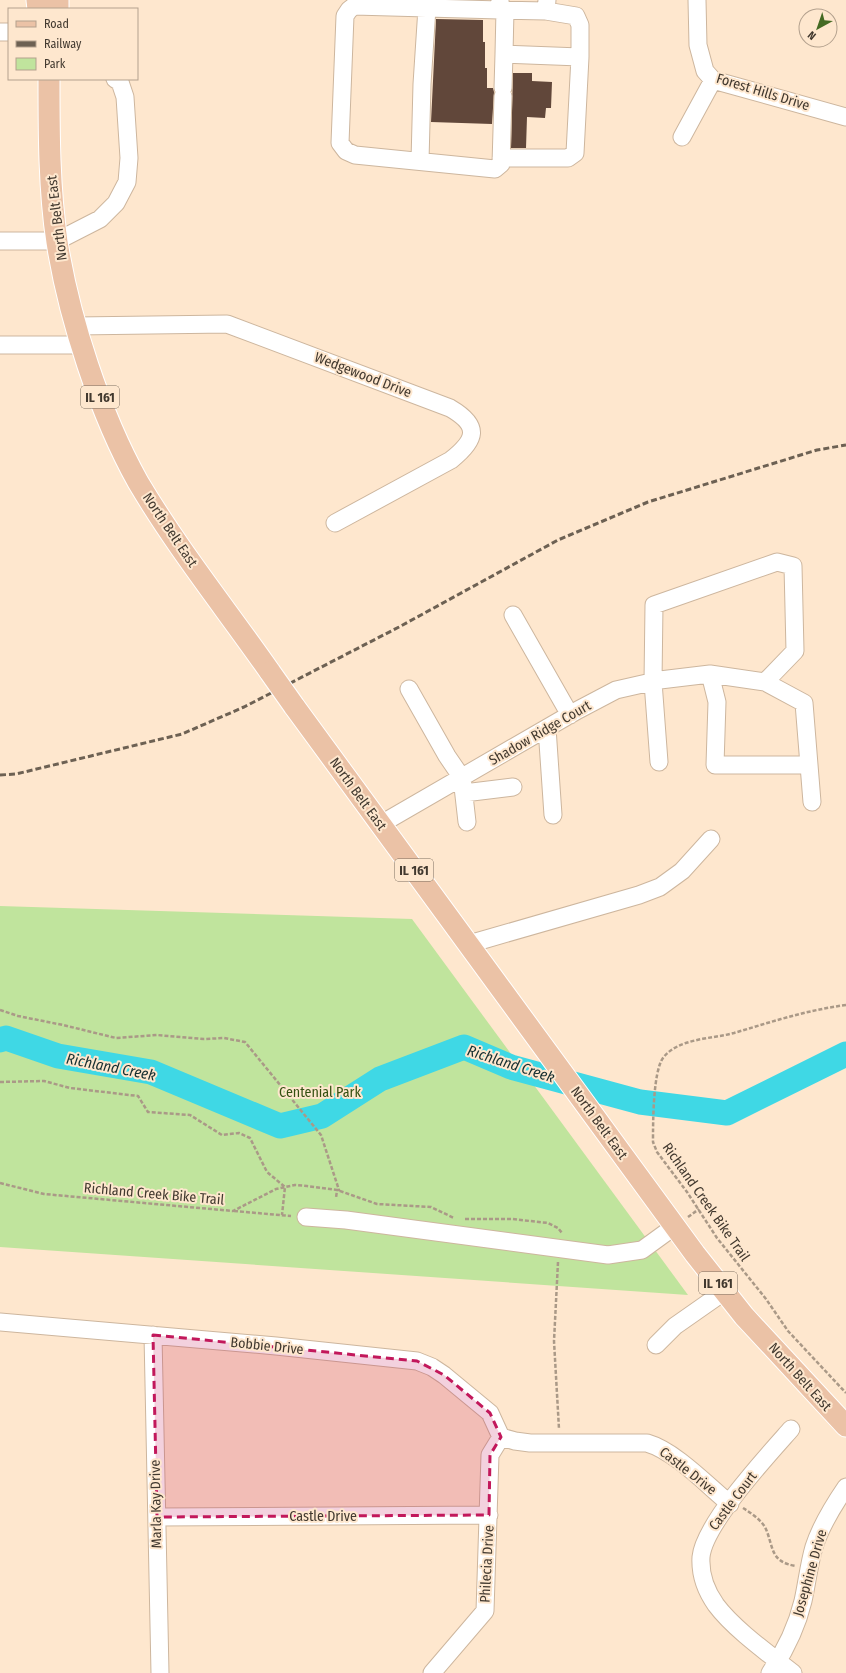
<svg xmlns="http://www.w3.org/2000/svg" width="846" height="1673" viewBox="0 0 846 1673" font-family="'Fira Sans Condensed',sans-serif">
  <rect width="100%" height="100%" fill="#fee7ce"/>
  <!-- green -->
  <path fill="#c0e49d" d="M0 906 412 919 688 1295 0 1247Z"/>
  <g fill="none" stroke-linecap="round" stroke-linejoin="round">
    <!-- river -->
    <path stroke="#3fd8e5" stroke-width="25" d="M0 1040 6 1038 58 1056 151 1072 280 1126 322 1116 380 1079 464 1047 511 1067 640 1102 727 1113 846 1054"/>
  </g>
  <!-- building -->
  <path fill="#61473a" d="M436 19 483 20V42H485V68H487V88H493L494 92 492 124 431 122Z
    M513 73H532V81L552 82 551 108H546L545 118 527 117 526 148H511Z"/>
  <g fill="none" stroke-linecap="round" stroke-linejoin="round">
    <!-- minor casing -->
    <g stroke="#cdb69e" stroke-width="19">
      <path id="minor" d="M427 0V8L500 10V0
        M697 0 698 45 705 71 713 80 846 117
        M500 10 546 11 547 0
        M505 10 504 54 580 57V25L576 16 546 11
        M0 32H9
        M503 88 504 54
        M682 137 713 80
        M501 158H568L575 153 580 57
        M420 161 422 84 427 8 354 6 349 10 345 16 340 143 346 151 355 155 495 169 501 164 503 96
        M0 241H57L100 219 116 203 127 182 129 158 125 97 120 82 115 79
        M76 326 227 324 450 408C481 426 476 440 451 460L335 523
        M0 345H82
        M513 615 570 715
        M710 674 717 702 715 765H809
        M409 689 447 756 462 778 467 822
        M547 728 553 815
        M659 762 653 682 654 605 777 562 793 566 795 651 765 682
        M464 793 513 787
        M381 824 578 710 616 690 660 680 710 674 765 682 804 703 812 802
        M469 944 639 895 660 887 682 871 711 839
        M306 1217 346 1220 608 1255 642 1250 675 1226
        M0 1322 276 1346 417 1361 432 1367 444 1375 490 1413 501 1437
        M153 1335 160 1673
        M656 1345 675 1326 725 1291
        M791 1429C768 1455 704 1524 701 1557 700 1574 706 1591 716 1605 734 1629 769 1654 793 1673
        M501 1437 515 1441 530 1443H647C675 1451 707 1485 730 1504
        M157 1517 489 1515
        M432 1673 485 1611 490 1455 501 1437
        M770 1673C785 1651 797 1626 803 1601 807 1583 809 1564 814 1547 821 1525 833 1506 846 1487"/>
    </g>
    <!-- major casing -->
    <g stroke="#fff" stroke-width="23">
      <path id="major" d="M37 0 38 9
        M58 9V0
        M49 79C49 132 49 189 57 242 69 318 100 414 138 482 177 548 226 609 270 672
        M294 706 695 1254 744 1316 846 1426"/>
    </g>
    <!-- path -->
    <path stroke="#aa9987" stroke-width="2.5" stroke-dasharray="4 2" stroke-linecap="butt" d="M846 1005C807 1010 771 1022 734 1033 712 1039 678 1038 663 1058 653 1072 653 1122 653 1142L657 1152 687 1192 717 1238 766 1299 788 1331 846 1393
      M0 1010 18 1016 63 1025 116 1038 157 1035 204 1039 224 1038 245 1042 321 1135 339 1190H337L336 1198
      M0 1082 44 1081 70 1088 138 1096 148 1112 190 1115 222 1135 239 1133 250 1138 267 1172 285 1187 282 1215
      M0 1183 44 1194 233 1211 276 1189 295 1185 307 1186 337 1190 377 1204 431 1207 454 1218
      M234 1211 291 1216
      M688 1217 699 1209
      M465 1219H512L548 1223 558 1228 562 1233
      M558 1262 554 1341 559 1429
      M743 1508C751 1513 760 1519 765 1527 774 1546 769 1562 796 1566"/>
    <!-- minor -->
    <use href="#minor" stroke="#fff" stroke-width="17"/>
    <!-- major -->
    <use href="#major" stroke="#ebc2a6" stroke-width="21"/>
    <!-- rail -->
    <path stroke="#6d6153" stroke-width="3" stroke-dasharray="6 3" stroke-linecap="butt" d="M0 775 16 774 182 734 244 707 399 627 558 540 648 502 817 450 846 445"/>
    <!-- major-bridge casing -->
    <g stroke="#fff" stroke-width="23" stroke-linecap="butt">
      <path id="major-bridge" d="M270 672 294 706"/>
    </g>
    <!-- major-bridge -->
    <use href="#major-bridge" stroke="#ebc2a6" stroke-width="21"/>
  </g>
  <!-- marked area -->
  <path fill="#c2185b" fill-opacity="0.2" stroke="#c2185b" stroke-width="3" stroke-dasharray="8 5" stroke-linejoin="round" d="M153 1335 417 1361 444 1375 490 1413 501 1437 490 1455 489 1515 157 1517Z"/>
  <g text-anchor="middle" dominant-baseline="central" stroke-width="4" stroke-linejoin="round" paint-order="stroke">
    <!-- shield labels -->
    <g fill="#fee7ce" stroke="#7a6d5f" stroke-width="1">
      <rect x="81" y="386" width="38" height="22" rx="3"/>
      <rect x="395" y="859" width="38" height="22" rx="3"/>
      <rect x="699" y="1272" width="38" height="22" rx="3"/>
    </g>
    <g font-size="13" font-weight="bold" fill="#42392f">
      <text x="100" y="397">IL 161</text>
      <text x="414" y="870">IL 161</text>
      <text x="718" y="1283">IL 161</text>
    </g>
    <!-- street labels -->
    <g font-size="14" fill="#42392f" stroke="#fee7ce">
      <text transform="translate(763 92) rotate(17)">Forest Hills Drive</text>
      <text transform="translate(57 218) rotate(-97)">North Belt East</text>
      <text transform="translate(363 375) rotate(21)">Wedgewood Drive</text>
      <text transform="translate(170 530) rotate(56)">North Belt East</text>
      <text transform="translate(540 733) rotate(-30)">Shadow Ridge Court</text>
      <text transform="translate(358 794) rotate(54)">North Belt East</text>
      <text transform="translate(599 1123) rotate(54)">North Belt East</text>
      <text transform="translate(154 1194) rotate(5)">Richland Creek Bike Trail</text>
      <text transform="translate(706 1202) rotate(55)">Richland Creek Bike Trail</text>
      <text transform="translate(267 1346) rotate(6)">Bobbie Drive</text>
      <text transform="translate(800 1377) rotate(48)">North Belt East</text>
      <text transform="translate(688 1471) rotate(38)">Castle Drive</text>
      <text transform="translate(733 1501) rotate(-53)">Castle Court</text>
      <text transform="translate(156 1504) rotate(-91)">Marla Kay Drive</text>
      <text x="323" y="1516">Castle Drive</text>
      <text transform="translate(487 1564) rotate(-87)">Philecia Drive</text>
      <text transform="translate(810 1573) rotate(-74)">Josephine Drive</text>
    </g>
    <!-- park labels -->
    <g font-size="14" fill="#355012" stroke="#fee7ce">
      <text x="320" y="1092">Centenial Park</text>
    </g>
    <!-- water labels -->
    <g font-size="15" font-style="italic" fill="#162f31" stroke="#fee7ce">
      <text transform="translate(511 1064) rotate(18)">Richland Creek</text>
      <text transform="translate(111 1067) rotate(11)">Richland Creek</text>
    </g>
  </g>
  <!-- legend -->
  <rect x="8" y="8" width="130" height="72" fill="#fee7ce" stroke="#b3a18e"/>
  <rect x="16" y="21" width="20" height="6" fill="#ebc2a6" stroke="#b3a18e"/>
  <text x="44" y="28" font-size="12" fill="#42392f">Road</text>
  <rect x="16" y="41" width="20" height="6" fill="#6d6153" stroke="#b3a18e"/>
  <text x="44" y="48" font-size="12" fill="#42392f">Railway</text>
  <rect x="16" y="58" width="20" height="12" fill="#c0e49d" stroke="#b3a18e"/>
  <text x="44" y="68" font-size="12" fill="#42392f">Park</text>
  <!-- north arrow -->
  <g transform="translate(818 28) rotate(220)"><circle r="19" fill="#fee7ce" stroke="#b3a18e"/>
  <path d="M0-3L7 15L0 10L-7 15Z" fill="#446a23"/>
  <text y="-6" font-size="11" font-weight="bold" text-anchor="middle" fill="#42392f">N</text>
  </g>
</svg>
